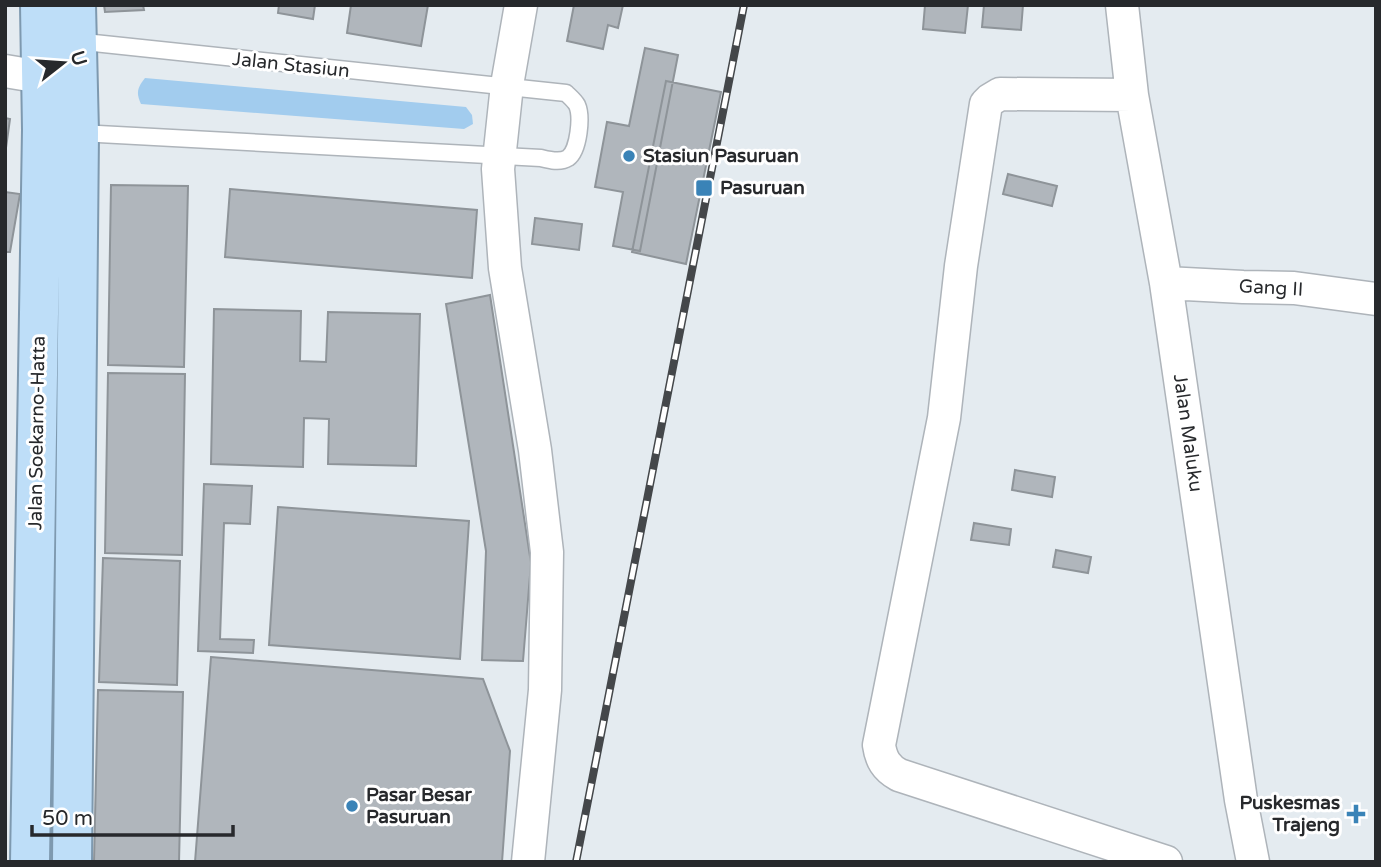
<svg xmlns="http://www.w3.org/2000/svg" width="1381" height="867" viewBox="0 0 1381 867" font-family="'Varela Round',sans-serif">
  <rect width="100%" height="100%" fill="#e4ebf0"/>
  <!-- green -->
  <path fill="#a2ccee" d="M145 78 466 107 472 115 473 124 464 129 141 104C136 93 137 88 145 78Z"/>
  <!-- building -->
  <path fill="#b0b6bc" stroke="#8e9499" stroke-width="2" d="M104 5H143L144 10 105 12Z
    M279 5H315L313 19 278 13Z
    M351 5H428L421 46 347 33Z
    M574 5H623L618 28 608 25 603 49 567 41Z
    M925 5H968L965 33 923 29Z
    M984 5H1023L1021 30 982 27Z
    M645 48 678 55 640 251 613 246 623 192 595 187 607 122 629 126Z
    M666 81 721 92 686 264 632 252Z
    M5 118 10 119 5 155Z
    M1008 174 1057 186 1052 206 1003 194Z
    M111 185 188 186 184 367 108 365Z
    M230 189 477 210 472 278 225 257Z
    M5 192 20 194 10 252H5Z
    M535 218 582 224 579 250 532 244Z
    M490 295 531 563 523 661 482 660 486 551 446 304Z
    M214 309 301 311 300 361 326 362 328 312 420 314 416 466 328 464 329 419 304 418 303 467 211 464Z
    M108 373 185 374 182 555 105 553Z
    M1015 470 1055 477 1052 497 1012 490Z
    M204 484 252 486 250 524 224 523 220 639 254 640 253 653 198 651Z
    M278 507 469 521 460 659 269 645Z
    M974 523 1011 529 1009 545 971 540Z
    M1056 550 1091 557 1088 573 1053 567Z
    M103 558 180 561 177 685 99 682Z
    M211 657 483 679 510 751 502 862H195Z
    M98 690 183 692 179 862H94Z"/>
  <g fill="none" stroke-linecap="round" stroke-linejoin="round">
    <!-- service casing -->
    <g stroke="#aeb4ba" stroke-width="19">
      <path id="service" d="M75 41 566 93C570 97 574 100 577 105 582 116 579 150 568 158 560 163 549 160 541 158L80 133"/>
    </g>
    <!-- minor casing -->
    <g stroke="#aeb4ba" stroke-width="35">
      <path id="minor" d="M521 5 507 85 498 169 505 268 535 450 547 552 545 690 528 862
        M1122 5 1132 95 1166 283 1241 800 1253 862
        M5 71 41 77
        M1132 95 1000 94 990 100 986 104 961 266 944 418 879 745C881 759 886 768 899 775L1166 862
        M1166 283 1243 287 1294 288 1376 299"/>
    </g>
    <!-- trunk casing -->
    <g stroke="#7e99af" stroke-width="42">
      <path id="trunk" d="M30 862 42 130 40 5
        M72 862 79 133 76 5"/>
    </g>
    <!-- service -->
    <use href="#service" stroke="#fff" stroke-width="16"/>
    <!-- minor -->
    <use href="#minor" stroke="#fff" stroke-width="32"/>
    <!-- trunk -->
    <use href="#trunk" stroke="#bedef8" stroke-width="38"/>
    <!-- rail casing -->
    <g stroke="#44474a" stroke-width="8">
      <path id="rail" d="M576 862 744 5"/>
    </g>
    <!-- rail -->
    <use href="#rail" stroke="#fff" stroke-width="5" stroke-dasharray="16" stroke-linecap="butt"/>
  </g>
  <!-- markers -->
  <g fill="#3a83b7" stroke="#fff" stroke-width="2.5">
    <circle cx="629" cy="156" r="7"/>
    <rect x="695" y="179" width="18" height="18" rx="3.5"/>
    <circle cx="352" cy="806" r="7"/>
    <path d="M1352.5 803.5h7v7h7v7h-7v7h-7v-7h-7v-7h7z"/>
  </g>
  <g text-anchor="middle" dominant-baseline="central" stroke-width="6" stroke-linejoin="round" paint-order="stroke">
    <!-- street labels -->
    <g font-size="19" fill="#27292c" stroke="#fff">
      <text transform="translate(291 65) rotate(6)">Jalan Stasiun</text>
      <text transform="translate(1271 288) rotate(3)">Gang II</text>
      <text transform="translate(37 433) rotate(-89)">Jalan Soekarno-Hatta</text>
      <text transform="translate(1188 433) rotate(82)">Jalan Maluku</text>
    </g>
    <!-- poi labels -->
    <g font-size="19" font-weight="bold" fill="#27292c" stroke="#fff" text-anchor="start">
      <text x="643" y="156">Stasiun Pasuruan</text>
      <text x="720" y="188">Pasuruan</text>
      <text x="366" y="795">Pasar Besar<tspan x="366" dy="22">Pasuruan</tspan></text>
      <text x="1340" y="803" text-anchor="end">Puskesmas<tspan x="1340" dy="22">Trajeng</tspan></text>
    </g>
  </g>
  <!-- border -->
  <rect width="1381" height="867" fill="none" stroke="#27292c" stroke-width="14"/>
  <!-- north arrow -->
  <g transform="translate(63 63) rotate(73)" stroke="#ffffff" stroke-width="5" paint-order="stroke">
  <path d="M0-5L12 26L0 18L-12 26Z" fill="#27292c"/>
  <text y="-10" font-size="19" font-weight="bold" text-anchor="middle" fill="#27292c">U</text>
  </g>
  <!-- scale -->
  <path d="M32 825v10h201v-10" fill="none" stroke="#27292c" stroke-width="3.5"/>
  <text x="42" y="825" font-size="21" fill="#27292c" stroke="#ffffff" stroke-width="5" paint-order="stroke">50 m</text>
</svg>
